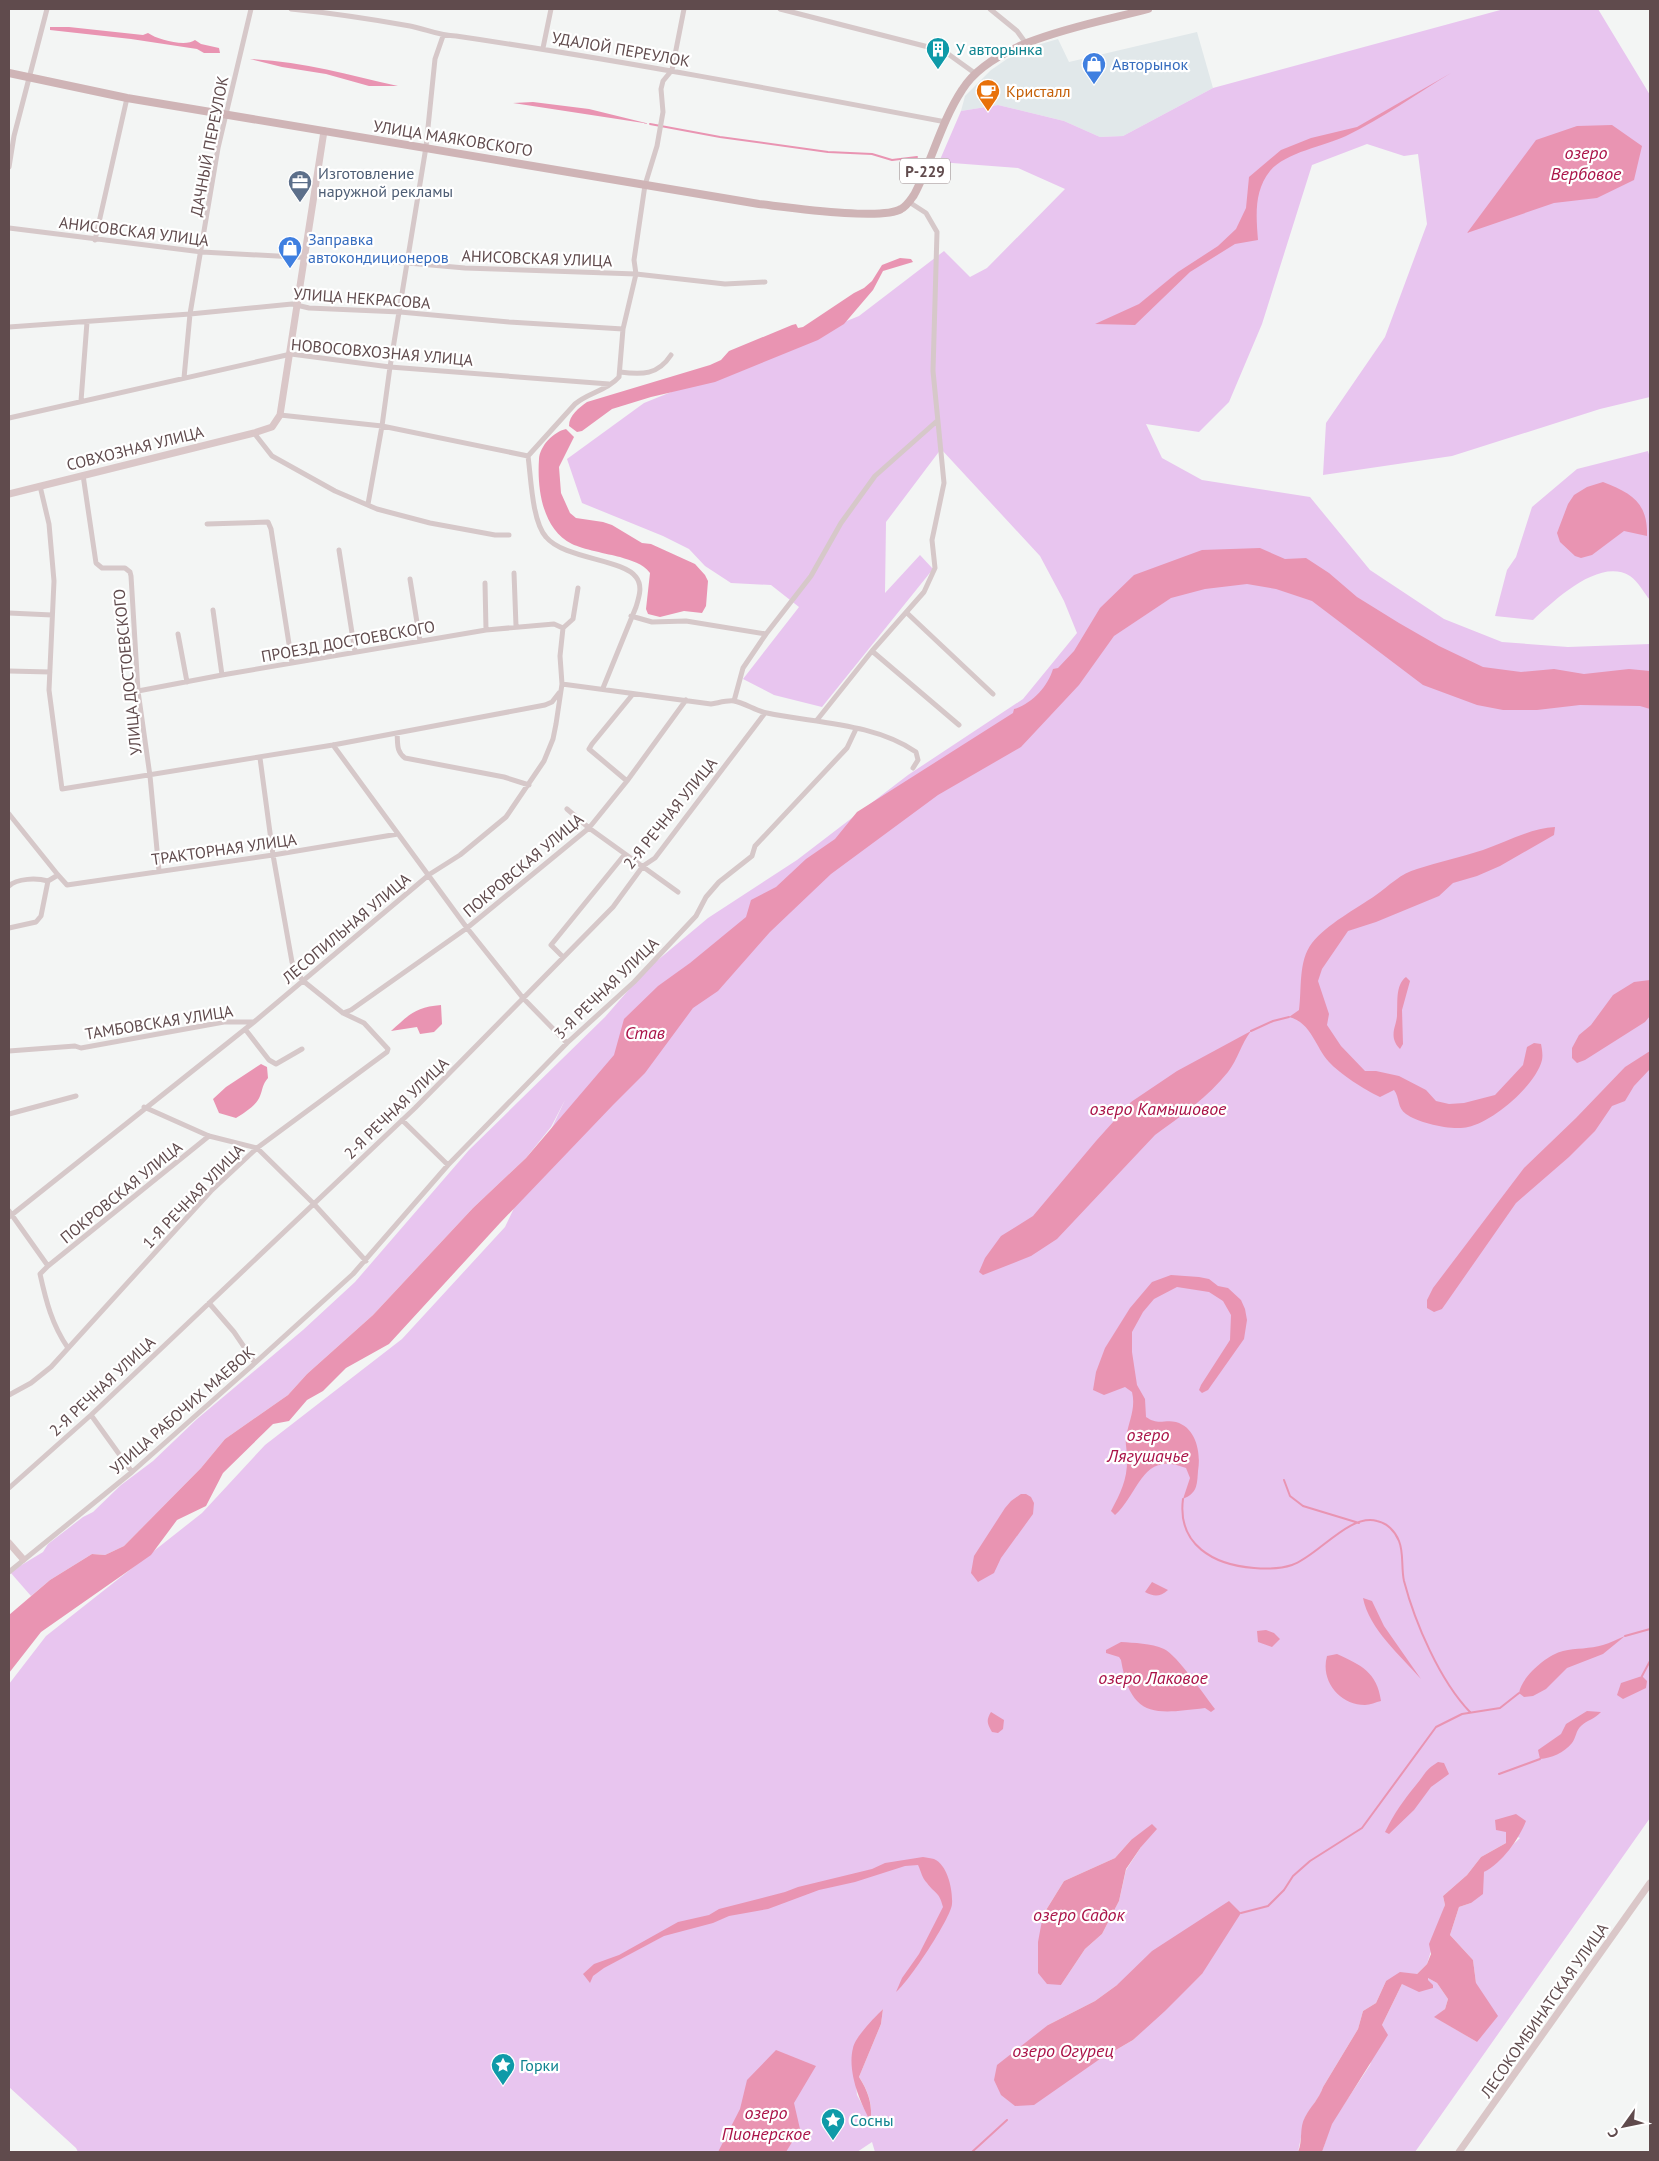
<svg xmlns="http://www.w3.org/2000/svg" width="1659" height="2161" viewBox="0 0 1659 2161" font-family="'PT Sans',sans-serif">
  <rect width="100%" height="100%" fill="#f3f5f4"/>
  <!-- commercial -->
  <path fill="#e1e8ea" d="M1197 32 1213 88 1123 136 1100 137 1064 121 998 105 961 111 965 96 991 70 1007 59 1037 45 1058 39 1069 62Z"/>
  <!-- green -->
  <path fill="#e8c5ef" fill-rule="evenodd" d="M1504 9H1598L1650 95V397L1600 409 1452 456 1323 475 1326 423 1385 337 1427 224 1418 154 1404 156 1367 144 1312 165 1262 324 1229 402 1199 432 1146 424 1162 458 1202 480 1310 497 1370 570 1444 619 1502 642 1568 647 1650 644V1818L1415 2152H1322L1331 2124 1370 2065 1382 2025 1402 1984 1427 1980 1428 1978 1437 1983 1448 1999 1445 2009 1435 2017 1477 2042 1476 1983 1473 1960 1450 1935 1459 1907 1471 1903 1484 1872 1520 1838 1506 1832V1843L1481 1857 1467 1875 1443 1896 1445 1905 1427 1964 1417 1974 1386 1981 1376 2003 1363 2011 1358 2029 1323 2087 1320 2095 1305 2117 1298 2152H875L872 2142 857 2152H78L76 2148 9 2087V1684L46 1636 202 1513 265 1445 402 1339 505 1227 565 1100 551 1127 526 1158 473 1208 373 1315 307 1374 288 1395 225 1439 201 1468 124 1546 105 1555 92 1554 50 1580 31 1596 10 1572 43 1552 48 1544 83 1517 93 1512 121 1485 153 1461 197 1419 303 1330 355 1282 469 1150 605 1017 646 970 708 918 797 860 908 775 1023 699 1077 633 1064 601 1040 556 941 449 886 522 885 593 920 555 933 569 822 707 774 695 743 679 799 607 771 585 731 583 705 566 689 549 663 536 582 503 567 459 644 403 859 316 944 251 970 277 987 268 1065 189 1018 168 939 162 961 111 998 105 1064 121 1100 137 1123 136 1213 88ZM1131 1840 1141 1847 1126 1870 1119 1901 1102 1934 1085 1949 1061 1985 1043 1915 1064 1881 1115 1858ZM1202 1974 1133 2040 1097 2061 1048 2025 1095 2001 1117 1985ZM883 2009 881 2024 859 2077C869 2092 872 2103 871 2121L857 2095 856 2085 858 2038Z
    M1648 451 1650 458V600C1644 593 1638 581 1630 576 1599 557 1554 601 1533 620L1495 616 1507 570 1516 557 1532 507 1577 469Z"/>
  <!-- water -->
  <path fill="#e994b2" d="M50 27H69L143 35 148 33C158 40 186 47 195 40L201 44 219 48 220 53H204L197 49 131 39 50 30Z
    M250 59C301 61 349 75 398 86H369L326 74 282 67Z
    M1451 73C1416 94 1383 118 1346 136 1325 146 1286 152 1270 171 1254 191 1256 215 1258 240L1235 244 1190 272 1135 325 1095 324 1139 304 1178 272 1218 246 1236 229 1246 208 1249 177 1281 150 1311 138 1357 127Z
    M533 102 589 109 650 124 513 103Z
    M1612 125 1642 146 1634 180 1597 198 1554 203 1467 233 1536 140 1577 126Z
    M900 258 911 259 913 262 883 271 873 290 844 324 818 340 715 382 651 397 612 409 582 431 577 432 569 426C569 415 579 408 587 402L710 365 721 360 729 351 792 325 796 324 798 328 803 327 854 293 864 288 872 281 882 265Z
    M566 429 574 437 559 467 561 493 570 513 576 518 603 522 612 525 642 543 651 544 695 564 705 575 708 581 706 606 702 613 684 611 660 617 648 614 646 609 650 573C642 563 632 561 620 557 608 554 582 549 572 544 542 529 537 488 539 459 540 446 553 432 566 429Z
    M1603 482C1631 493 1648 502 1647 536L1624 531 1592 555 1581 558 1575 556 1560 542 1557 533 1568 504 1574 495 1587 487Z
    M1260 548 1285 559 1306 558 1329 573 1357 597 1399 623 1439 646 1483 667 1521 672 1554 669 1584 674 1629 669 1650 671V709L1640 706 1580 705 1537 710H1503L1477 705 1423 685 1312 601 1276 589 1247 584 1205 589 1171 598 1114 636 1079 685 1021 747 938 795 831 874 770 932 718 991 693 1008 645 1073 613 1105 500 1223 389 1344 346 1368 323 1391 307 1400 289 1421 273 1424 223 1473 206 1506 177 1520 151 1555 41 1632 9 1673V1615L50 1580 92 1554 105 1555 124 1546 201 1468 225 1439 288 1395 307 1374 373 1315 473 1208 526 1158 614 1055 624 1019 658 986 690 963 746 917 751 900 776 887 806 859 835 839 857 812 1013 713 1014 709C1032 704 1048 686 1053 669L1058 668 1074 651 1100 608 1134 575 1202 550Z
    M1555 827 1554 835 1500 866 1477 876 1453 883 1439 896 1376 922 1348 931 1322 969 1318 981 1329 1014 1327 1025 1341 1046 1365 1071H1376L1399 1076 1426 1090 1436 1101 1449 1104 1464 1103 1495 1095 1523 1065 1527 1047 1534 1043 1541 1044C1542 1049 1543 1055 1542 1060 1536 1085 1493 1122 1468 1127 1453 1131 1418 1123 1406 1114 1397 1108 1400 1098 1394 1090L1380 1097C1365 1090 1340 1074 1329 1062 1315 1047 1312 1023 1289 1017L1299 1010C1302 989 1298 961 1312 943 1327 924 1356 909 1376 895 1389 886 1401 873 1417 869 1439 862 1461 857 1483 850 1506 842 1531 828 1555 827Z
    M1406 977 1410 981 1402 1010 1403 1044 1400 1049C1397 1046 1395 1043 1394 1039 1392 1030 1397 1023 1397 1015 1398 1003 1395 985 1406 977Z
    M1650 980V1016L1645 1022 1585 1060 1577 1063 1572 1058V1048L1579 1035 1591 1025 1613 995 1634 982Z
    M441 1005 442 1024 434 1032 420 1034 417 1027 391 1031C409 1015 415 1007 441 1005Z
    M1251 1031C1241 1044 1238 1059 1228 1072 1209 1096 1180 1117 1155 1135L1057 1239 1031 1256 983 1275 979 1272 985 1258 1001 1236 1033 1216 1096 1141 1131 1102 1177 1071Z
    M1650 1051V1069L1634 1086 1625 1101 1612 1106 1595 1131 1569 1157 1516 1203 1442 1309 1434 1312 1427 1308V1300L1433 1288 1524 1168 1576 1118 1625 1067Z
    M261 1064 267 1067 268 1078C262 1085 263 1089 260 1096 257 1105 244 1113 236 1118L219 1113 213 1099 226 1087Z
    M1171 1275 1199 1277 1209 1279 1218 1286 1228 1288 1241 1300 1245 1309 1247 1320 1244 1339 1208 1390 1202 1393 1199 1390 1201 1385 1230 1340 1231 1315 1223 1301 1209 1292 1177 1287 1154 1299 1143 1312 1132 1332V1352L1137 1385 1145 1399 1146 1417C1159 1426 1164 1419 1176 1422 1197 1428 1201 1454 1198 1471 1197 1486 1197 1493 1183 1499L1190 1478 1186 1468C1142 1450 1140 1492 1115 1515L1111 1511C1121 1492 1128 1479 1127 1456 1127 1450 1125 1443 1126 1437 1129 1421 1136 1408 1132 1392L1125 1387 1104 1395 1093 1390 1096 1372 1105 1348 1130 1308 1152 1282Z
    M1021 1494H1026L1031 1497 1034 1503 1033 1514 1001 1558 994 1573 978 1582 971 1573 974 1556 1005 1508 1011 1501Z
    M1152 1582 1168 1590C1160 1597 1154 1597 1145 1592Z
    M1363 1598 1372 1601 1384 1626 1421 1679C1401 1656 1369 1629 1363 1598Z
    M1266 1630 1274 1633 1280 1639 1272 1647 1258 1642 1257 1631Z
    M1625 1636 1603 1654 1567 1668 1546 1689 1533 1696 1524 1697 1519 1693C1522 1676 1547 1655 1563 1651 1576 1648 1590 1649 1603 1645 1610 1643 1617 1639 1625 1636Z
    M1121 1642C1134 1643 1151 1643 1164 1649 1177 1655 1205 1696 1215 1709L1211 1712 1205 1708C1155 1714 1131 1719 1121 1660L1119 1657 1106 1653V1650Z
    M1337 1654C1361 1665 1377 1672 1381 1701 1376 1702 1370 1705 1365 1705 1340 1705 1320 1681 1327 1656Z
    M1642 1676 1647 1681 1646 1688 1623 1699 1617 1695 1621 1683Z
    M1587 1711 1601 1712C1595 1719 1587 1720 1581 1726 1576 1730 1576 1738 1572 1743 1564 1753 1551 1758 1540 1759L1538 1750 1561 1734 1566 1724Z
    M991 1712 1004 1720 1003 1729 998 1733 992 1732C987 1724 986 1720 991 1712Z
    M1438 1762 1444 1763 1449 1774 1431 1787 1414 1810 1389 1834 1385 1832C1395 1812 1403 1801 1416 1785 1426 1773 1425 1770 1438 1762Z
    M1516 1814 1526 1821C1519 1839 1502 1863 1484 1872L1483 1894 1471 1903 1459 1907 1450 1935 1473 1960 1476 1983 1498 2016 1477 2042 1434 2017 1445 2009 1448 1999 1437 1983 1428 1978V1980L1433 1985V1988L1419 1992 1402 1984 1382 2025 1388 2035 1332 2124 1322 2152H1298C1303 2141 1299 2128 1305 2117 1311 2106 1319 2099 1323 2087L1358 2029 1363 2011 1376 2003 1386 1981 1400 1972 1417 1974 1427 1964 1431 1954 1429 1944 1445 1905 1443 1896 1467 1875 1481 1857 1506 1843V1832L1496 1830 1495 1820Z
    M1152 1824 1157 1829 1141 1847 1126 1869 1119 1901 1102 1934 1085 1949 1061 1985 1047 1984 1038 1973V1942L1043 1915 1064 1881 1115 1858 1131 1840Z
    M923 1857C927 1858 931 1858 934 1859 948 1865 953 1891 952 1904 951 1918 908 1983 896 1992L902 1978 919 1954 943 1907C939 1891 935 1894 927 1883 922 1878 921 1871 918 1865L905 1866 855 1882 819 1890 768 1909 729 1916 713 1923 664 1936 604 1968 593 1976 590 1983 583 1974 594 1964 619 1955 678 1922 709 1915 719 1909 785 1892 798 1887 872 1869 885 1863Z
    M1229 1901 1241 1913 1202 1974 1165 2011 1133 2040 1097 2061 1034 2105 1015 2106 1001 2095 994 2080 997 2065 1048 2025 1095 2001 1117 1985 1152 1951Z
    M883 2009 881 2024 859 2077C869 2093 872 2103 871 2122 860 2103 847 2071 853 2048 855 2037 875 2017 883 2009Z
    M776 2050 816 2066 794 2103 800 2129 786 2152H718L740 2109 747 2080Z"/>
  <g fill="none" stroke-linecap="round" stroke-linejoin="round">
    <!-- stream -->
    <path stroke="#e994b2" stroke-width="2" d="M650 124 720 137 828 152 872 154 892 160 917 157
      M1251 1031 1273 1021 1289 1017
      M1284 1480 1290 1496 1303 1506 1359 1523
      M1183 1499C1177 1545 1214 1565 1254 1568 1266 1569 1280 1569 1292 1565 1317 1557 1349 1513 1377 1521 1387 1523 1395 1531 1399 1541 1404 1553 1401 1568 1404 1581 1415 1623 1440 1681 1470 1712
      M1625 1636 1650 1629
      M1642 1676 1650 1661
      M1499 1774 1540 1759
      M1241 1913 1268 1906 1284 1890 1293 1876 1310 1861 1362 1828 1436 1727 1462 1714 1500 1708 1519 1693
      M972 2152 1007 2120"/>
    <!-- street -->
    <path stroke="#d6c8c9" stroke-width="5" d="M291 9C331 13 371 19 410 26 426 29 439 36 456 36 620 60 783 91 946 122
      M780 9 944 51 976 74
      M990 9 1017 31 1025 42
      M543 48 551 9
      M9 167 14 136 47 9
      M9 228 202 252 408 263 465 268 636 274 725 284 765 282
      M95 240 127 98
      M9 327 190 314 292 304 309 308 400 312 509 322 623 329
      M620 372C642 375 658 375 671 355
      M184 378 190 314 218 148 251 9
      M81 401 87 322
      M280 415 382 426 528 456
      M9 418 291 354 390 367 609 384
      M254 433 272 456 335 491 377 509 430 523 495 535H509
      M83 475 96 563 102 568H125L130 572 131 576 138 691 150 776 159 871
      M40 486 49 524 54 581 49 690 62 789 333 745 545 705 552 702 559 693
      M368 504 382 426 390 367 426 147 435 59 443 36
      M207 524 268 522 271 529 292 663
      M339 550 355 652
      M514 573 516 626
      M410 579 420 641
      M485 583 486 630
      M213 610 222 675
      M9 613 52 615
      M907 613 993 694
      M631 616 652 622 686 621 766 634 743 668 734 701
      M178 634 187 682
      M766 634 811 576 841 523 875 476 937 421
      M872 651 959 725
      M9 671 50 672
      M562 684 711 704C718 703 727 700 734 701 745 703 756 711 767 713 815 723 874 723 916 752L918 760 913 768
      M603 688 636 607C639 597 643 586 636 577 623 559 564 559 546 537 532 521 531 478 528 456L575 404C588 393 608 390 619 377L623 329 636 274 634 260 645 185 657 146 663 112 661 89 663 81 672 70 684 9
      M138 691 222 675 486 630 554 624 563 628
      M817 720 872 651 924 592 935 568 932 540 944 483 933 371 937 232 926 213 909 202
      M397 733C398 744 396 751 405 758L504 777 529 785
      M333 745 467 928 523 998 567 1043
      M627 781 589 749 592 744 633 694
      M567 809 589 828 678 892
      M9 814 58 875 67 885 273 855 398 834
      M9 886C17 878 37 878 48 881L58 875
      M9 928 36 922 41 916 48 881
      M563 957 551 945 625 854
      M343 1013 351 1010 467 928 589 828 627 781 686 700
      M245 1029 269 1060 276 1064 302 1049
      M9 1051 75 1046 81 1048 224 1022H254
      M144 1107 209 1136 257 1148 313 1203 366 1261
      M9 1114 76 1096
      M402 1120 448 1165
      M9 1211 48 1266 40 1274C46 1301 52 1325 68 1348
      M9 1217 254 1022 430 874 460 855 506 817 544 761 553 739 556 724 562 684 560 656 563 628 573 619 578 588
      M48 1266 209 1136
      M209 1303 234 1332 255 1363
      M9 1395 31 1383 51 1367 211 1191 257 1148 387 1052 388 1049 364 1023 343 1013 302 980 292 962 273 855 260 758
      M91 1415 132 1472
      M9 1488 91 1415 415 1108 613 907 643 866 655 858 765 713
      M9 1572 132 1472 255 1363 353 1274 448 1165 567 1043 634 982 696 916 706 897 719 882 752 856 755 846 847 748 856 729"/>
    <!-- secondary -->
    <path stroke="#dac7c8" stroke-width="7" d="M9 494 254 433 272 427 280 415 324 131
      M9 1543 23 1559
      M1459 2152 1650 1883"/>
    <!-- primary -->
    <path stroke="#cfb4b6" stroke-width="8" d="M9 73 127 98 759 204C786 207 882 221 901 209 907 206 911 199 914 195 932 161 941 122 962 90 993 39 1093 24 1148 9"/>
  </g>
  <!-- icons -->
  <defs>
    <g id="building-pin" transform="scale(1.25)"><path d="M0 17L-7.5 6A9.5 9.5 0 1 1 7.5 6Z" fill="#0f9aa8" stroke="#fff"/><path d="M-4-6H4V6H1V3H-1V6H-4ZM-2.5-4.3h1.7v1.8h-1.7ZM.8-4.3h1.7v1.8H.8ZM-2.5-1h1.7V.8h-1.7ZM.8-1h1.7V.8H.8Z" fill="#fff"/></g>
    <g id="shop-pin" transform="scale(1.25)"><path d="M0 17L-7.5 6A9.5 9.5 0 1 1 7.5 6Z" fill="#3f7fe0" stroke="#fff"/><path d="M-5-2.5h2.3a2.7 3.5 0 0 1 5.4 0H5L5.5 6h-11ZM-1.5-2.5h3a1.5 2.3 0 0 0-3 0Z" fill="#fff"/></g>
    <g id="cafe-pin" transform="scale(1.25)"><path d="M0 17L-7.5 6A9.5 9.5 0 1 1 7.5 6Z" fill="#e8710a" stroke="#fff"/><path d="M-5.5-4.5H6V0H3Q3 3.5 0 3.5H-2.5Q-5.5 3.5-5.5 0ZM3-3.2v2h1.7v-2ZM-6 4.5H4V6H-6Z" fill="#fff"/></g>
    <g id="office-pin" transform="scale(1.25)"><path d="M0 17L-7.5 6A9.5 9.5 0 1 1 7.5 6Z" fill="#5c6f8a" stroke="#fff"/><path d="M-6-3h4V-5.5h4V-3h4V5H-6ZM-1-4.5V-3h2v-1.5ZM-6 0V1H6V0Z" fill="#fff"/></g>
    <g id="sight-pin" transform="scale(1.25)"><path d="M0 17L-7.5 6A9.5 9.5 0 1 1 7.5 6Z" fill="#0f9aa8" stroke="#fff"/><path d="M0-6L1.8-2.2L6-1.7L2.9 1.2L3.7 5.4L0 3.3L-3.7 5.4L-2.9 1.2L-6-1.7L-1.8-2.2Z" fill="#fff"/></g>
  </defs>
  <g fill-rule="evenodd">
    <use href="#building-pin" x="938" y="49"/>
    <use href="#shop-pin" x="1094" y="64"/>
    <use href="#cafe-pin" x="988" y="91"/>
    <use href="#office-pin" x="300" y="182"/>
    <use href="#shop-pin" x="290" y="248"/>
    <use href="#sight-pin" x="503" y="2065"/>
    <use href="#sight-pin" x="833" y="2120"/>
  </g>
  <g text-anchor="middle" dominant-baseline="central" stroke-width="4.5" stroke-linejoin="round" paint-order="stroke">
    <!-- shield labels -->
    <rect fill="#fff" stroke="#908182" stroke-width="1" x="900" y="158.5" width="50" height="25" rx="4"/>
    <g font-size="15" font-weight="bold" fill="#604b4d">
      <text x="925" y="171">Р-229</text>
    </g>
    <!-- street labels -->
    <g font-size="16" fill="#604b4d" stroke="#fff">
      <text transform="translate(621 49) rotate(10)">УДАЛОЙ ПЕРЕУЛОК</text>
      <text transform="translate(453 138) rotate(9)">УЛИЦА МАЯКОВСКОГО</text>
      <text transform="translate(209 146) rotate(-79)">ДАЧНЫЙ ПЕРЕУЛОК</text>
      <text transform="translate(134 231) rotate(7)">АНИСОВСКАЯ УЛИЦА</text>
      <text transform="translate(537 258) rotate(2)">АНИСОВСКАЯ УЛИЦА</text>
      <text transform="translate(362 298) rotate(4)">УЛИЦА НЕКРАСОВА</text>
      <text transform="translate(382 352) rotate(5)">НОВОСОВХОЗНАЯ УЛИЦА</text>
      <text transform="translate(135 448) rotate(-14)">СОВХОЗНАЯ УЛИЦА</text>
      <text transform="translate(348 641) rotate(-10)">ПРОЕЗД ДОСТОЕВСКОГО</text>
      <text transform="translate(127 672) rotate(-96)">УЛИЦА ДОСТОЕВСКОГО</text>
      <text transform="translate(670 813) rotate(-51)">2-Я РЕЧНАЯ УЛИЦА</text>
      <text transform="translate(224 849) rotate(-8)">ТРАКТОРНАЯ УЛИЦА</text>
      <text transform="translate(523 865) rotate(-40)">ПОКРОВСКАЯ УЛИЦА</text>
      <text transform="translate(346 928) rotate(-40)">ЛЕСОПИЛЬНАЯ УЛИЦА</text>
      <text transform="translate(606 988) rotate(-44)">3-Я РЕЧНАЯ УЛИЦА</text>
      <text transform="translate(159 1022) rotate(-9)">ТАМБОВСКАЯ УЛИЦА</text>
      <text transform="translate(396 1108) rotate(-44)">2-Я РЕЧНАЯ УЛИЦА</text>
      <text transform="translate(121 1192) rotate(-39)">ПОКРОВСКАЯ УЛИЦА</text>
      <text transform="translate(193 1196) rotate(-46)">1-Я РЕЧНАЯ УЛИЦА</text>
      <text transform="translate(102 1386) rotate(-43)">2-Я РЕЧНАЯ УЛИЦА</text>
      <text transform="translate(182 1410) rotate(-41)">УЛИЦА РАБОЧИХ МАЕВОК</text>
      <text transform="translate(1544 2010) rotate(-55)">ЛЕСОКОМБИНАТСКАЯ УЛИЦА</text>
    </g>
    <!-- culture labels -->
    <g font-size="16" fill="#0d838f" stroke="#fff" text-anchor="start">
      <text x="956" y="49">У авторынка</text>
      <text x="520" y="2065">Горки</text>
      <text x="850" y="2120">Сосны</text>
    </g>
    <!-- shop labels -->
    <g font-size="16" fill="#366cbe" stroke="#fff" text-anchor="start">
      <text x="1112" y="64">Авторынок</text>
      <text x="308" y="239">Заправка<tspan x="308" dy="18">автокондиционеров</tspan></text>
    </g>
    <!-- food labels -->
    <g font-size="16" fill="#c56008" stroke="#fff" text-anchor="start">
      <text x="1006" y="91">Кристалл</text>
    </g>
    <!-- service labels -->
    <g font-size="16" fill="#4e5e75" stroke="#fff" text-anchor="start">
      <text x="318" y="173">Изготовление<tspan x="318" dy="18">наружной рекламы</tspan></text>
    </g>
    <!-- water labels -->
    <g font-size="18" font-style="italic" fill="#aa1348" stroke="#fff">
      <text x="1586" y="152">озеро<tspan x="1586" dy="21">Вербовое</tspan></text>
      <text x="645" y="1032">Став</text>
      <text x="1158" y="1108">озеро Камышовое</text>
      <text x="1148" y="1434">озеро<tspan x="1148" dy="21">Лягушачье</tspan></text>
      <text x="1153" y="1677">озеро Лаковое</text>
      <text x="1079" y="1914">озеро Садок</text>
      <text x="1063" y="2050">озеро Огурец</text>
      <text x="766" y="2112">озеро<tspan x="766" dy="21">Пионерское</tspan></text>
    </g>
  </g>
  <!-- border -->
  <rect width="1659" height="2161" fill="none" stroke="#604b4d" stroke-width="20"/>
  <!-- north arrow -->
  <g transform="translate(1624 2126) rotate(237)" stroke="#ffffff" stroke-width="4" paint-order="stroke">
  <path d="M0-4L9 19L0 12L-9 19Z" fill="#604b4d"/>
  <text y="-8" font-size="14" font-weight="bold" text-anchor="middle" fill="#604b4d">С</text>
  </g>
</svg>
